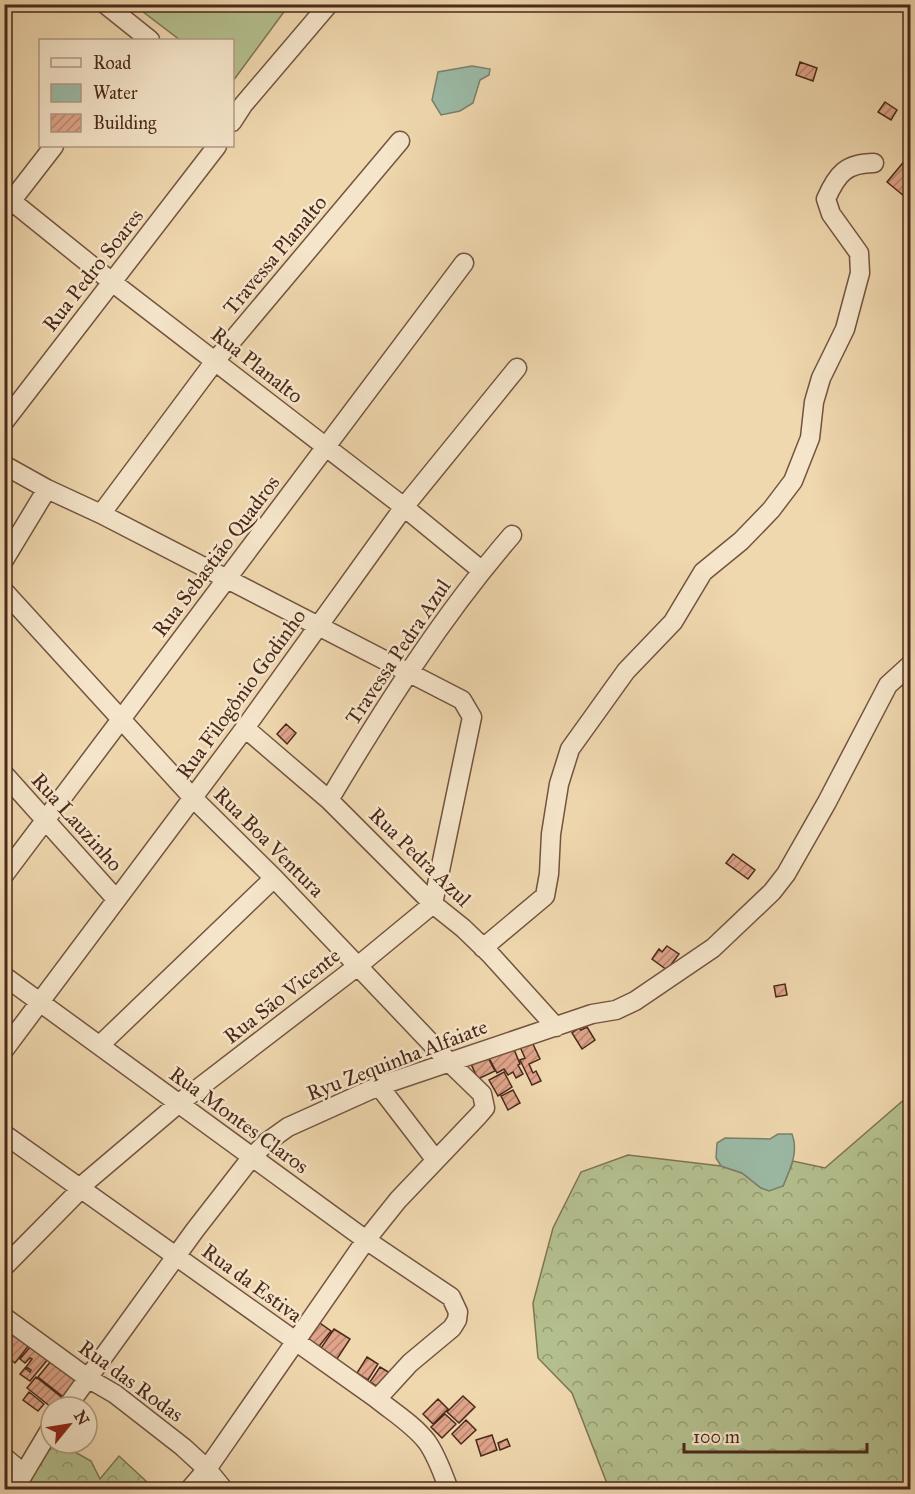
<svg xmlns="http://www.w3.org/2000/svg" width="915" height="1494" viewBox="0 0 915 1494" font-family="'IM FELL Great Primer',serif">
  <defs>
    <pattern id="forest-crowns" width="20" height="18" patternUnits="userSpaceOnUse" patternTransform="scale(1.5)"><rect width="20" height="18" fill="#b4bf8e"/><path d="M2 6a3 3 0 1 1 6 0M12 15a3 3 0 1 1 6 0" fill="none" stroke="#949b73"/></pattern>
    <pattern id="building-hatch" width="6" height="6" patternUnits="userSpaceOnUse" patternTransform="scale(1.5)"><rect width="6" height="6" fill="#dfa48a"/><path d="M-1 1l2-2M0 6l6-6M5 7l2-2" fill="none" stroke="#b78670"/></pattern>
  </defs>
  <rect width="100%" height="100%" fill="#efd7ae"/>
  <filter id="stains"><feTurbulence type="fractalNoise" baseFrequency=".00333" numOctaves="4"/><feColorMatrix values="0 0 0 0 .2 0 0 0 0 .09 0 0 0 0 .02 0 0 0 .5 -.17"/></filter>
  <radialGradient id="worn" r=".72"><stop offset=".6" stop-color="#630" stop-opacity="0"/><stop offset="1" stop-color="#630" stop-opacity=".3"/></radialGradient>
  <!-- forest -->
  <path fill="url(#forest-crowns)" stroke="#7f7454" stroke-width="1.5" d="M906 1098H910V1489H606V1481L572 1393 538 1358 533 1303 553 1228 581 1172 628 1155 721 1166 742 1173 761 1188 783 1186 793 1161 825 1168Z
    M51 1443H59L91 1461 100 1479 119 1456 147 1482 145 1489 23 1490Z"/>
  <!-- pitch -->
  <path fill="#b4bf8e" stroke="#7f7454" stroke-width="1.5" d="M134 5H289L233 81 232 40H180Z"/>
  <!-- water -->
  <path fill="#9bbaa6" stroke="#7b806e" stroke-width="1.5" d="M472 66 490 69 489 75 480 80 473 103 460 111 441 115 432 100 438 72Z
    M778 1134H792C799 1152 790 1169 783 1186L769 1191 761 1188 742 1173 721 1166 716 1158 717 1143 725 1138 770 1139Z"/>
  <!-- building -->
  <path fill="url(#building-hatch)" stroke="#4a291b" stroke-width="1.5" d="M800 62 817 68 813 81 796 75Z
    M885 102 897 110 891 120 878 112Z
    M907 158 910 162V201L887 182Z
    M286 724 296 733 287 744 277 734Z
    M733 854 755 870 748 879 726 863Z
    M667 946 679 954 667 970 652 959 659 949 662 952Z
    M785 984 787 995 776 997 774 986Z
    M587 1027 595 1040 582 1049 572 1033 579 1028 581 1030Z
    M532 1042 540 1059 529 1064 533 1073 536 1071 541 1081 532 1085 520 1060 525 1058 520 1047Z
    M513 1047 520 1064 518 1065 523 1074 516 1078 513 1072 508 1075 504 1069 497 1073 489 1058Z
    M486 1054 495 1071 478 1079 470 1062Z
    M504 1072 512 1087 498 1096 489 1080Z
    M513 1090 520 1103 508 1110 501 1096Z
    M317 1321 331 1331 317 1349 304 1340Z
    M6 1327 14 1333 4 1346V1330Z
    M334 1329 350 1339 335 1362 319 1351Z
    M14 1333 29 1345 15 1363 4 1354V1346Z
    M31 1346 48 1359 30 1381 20 1374 25 1368 30 1372 31 1370 26 1367 32 1359 30 1358 25 1363 20 1359Z
    M367 1357 378 1364 368 1380 357 1373Z
    M51 1361 77 1381 66 1399 38 1377Z
    M380 1367 390 1373 378 1387 370 1382Z
    M36 1377 65 1400 59 1407H51L27 1388Z
    M29 1392 44 1404 38 1411 23 1400Z
    M463 1396 475 1407 459 1423 447 1412Z
    M438 1399 448 1409 433 1424 423 1414Z
    M445 1414 456 1424 442 1438 431 1427Z
    M466 1420 476 1430 461 1444 452 1434Z
    M492 1435 497 1450 481 1456 476 1440Z
    M507 1439 510 1446 500 1450 498 1443Z"/>
  <g fill="none" stroke-linecap="round" stroke-linejoin="round">
    <!-- minor casing -->
    <g stroke="#735440" stroke-width="21">
      <path id="minor" d="M105 4 150 40
        M232 122 243 105 329 4
        M4 195 112 282 404 507 481 570
        M6 208 54 146
        M4 422 217 146
        M4 465 47 489 101 514 462 700 472 717 433 904 359 965 178 1104 79 1188 76 1194 4 1267
        M101 514 215 361 400 141
        M4 560 47 489
        M4 591 193 798 274 878 449 1062 482 1094 485 1108 479 1115 398 1200 366 1240 207 1469 189 1490
        M245 728 329 800 433 904 463 928 490 954 556 1027
        M4 774 116 899
        M329 800C384 708 442 616 512 535
        M4 875 464 263
        M483 948 545 896 549 874 551 834 559 784 570 749 626 671 673 622 703 572 741 541 771 510 793 481 810 438 814 402 821 378 845 329 860 273 859 253 831 214 826 199C837 174 846 163 874 163
        M4 976 366 1240 451 1297 458 1312 457 1320 452 1328 410 1363 377 1399
        M100 1045 274 878
        M4 1050 245 728 404 507 517 368
        M379 1086 435 1159
        M4 1134 377 1399C393 1412 414 1425 427 1442 437 1456 443 1474 449 1490
        M4 1317 89 1379 115 1394 183 1447 207 1469 224 1490
        M67 1407 195 1230 251 1158 267 1142 288 1127 379 1086 592 1014 616 1010 635 1001 713 948 772 892 786 874 827 802 888 685 910 665
        M4 1457 23 1473
        M14 1490 51 1428"/>
    </g>
    <!-- minor -->
    <use href="#minor" stroke="#f5e5ca" stroke-width="18"/>
  </g>
  <g text-anchor="middle" dominant-baseline="central" stroke-width="5" stroke-linejoin="round" paint-order="stroke">
    <!-- street labels -->
    <g font-size="21" fill="#4a291b" stroke="#f5e5ca">
      <text transform="translate(275 255) rotate(-50)">Travessa Planalto</text>
      <text transform="translate(93 270) rotate(-52)">Rua Pedro Soares</text>
      <text transform="translate(257 365) rotate(38)">Rua Planalto</text>
      <text transform="translate(216 556) rotate(-53)">Rua Sebastião Quadros</text>
      <text transform="translate(398 652) rotate(-56)">Travessa Pedra Azul</text>
      <text transform="translate(241 694) rotate(-54)">Rua Filogônio Godinho</text>
      <text transform="translate(77 822) rotate(48)">Rua Lauzinho</text>
      <text transform="translate(269 842) rotate(45)">Rua Boa Ventura</text>
      <text transform="translate(420 857) rotate(44)">Rua Pedra Azul</text>
      <text transform="translate(282 996) rotate(-38)">Rua São Vicente</text>
      <text transform="translate(397 1060) rotate(-21)">Ryu Zequinha Alfaiate</text>
      <text transform="translate(239 1120) rotate(36)">Rua Montes Claros</text>
      <text transform="translate(252 1283) rotate(36)">Rua da Estiva</text>
      <text transform="translate(131 1381) rotate(36)">Rua das Rodas</text>
    </g>
  </g>
  <!-- margin -->
  <rect width="915" height="1494" fill="none" stroke="#efd7ae" stroke-width="24"/>
  <rect x="6" y="6" width="903" height="1482" fill="none" stroke="#4a291b" stroke-width="3"/>
  <rect x="12" y="12" width="891" height="1470" fill="none" stroke="#4a291b" stroke-width="1.5"/>
  <!-- legend -->
  <rect x="39" y="39" width="195" height="108" fill="#f5e5ca" stroke="#b19a84" stroke-width="1.5"/>
  <rect x="51" y="58" width="30" height="9" fill="#f5e5ca" stroke="#b19a84" stroke-width="1.5"/>
  <text x="93" y="69" font-size="18" fill="#4a291b">Road</text>
  <rect x="51" y="84" width="30" height="18" fill="#9bbaa6" stroke="#b19a84" stroke-width="1.5"/>
  <text x="93" y="99" font-size="18" fill="#4a291b">Water</text>
  <rect x="51" y="114" width="30" height="18" fill="url(#building-hatch)" stroke="#b19a84" stroke-width="1.5"/>
  <text x="93" y="129" font-size="18" fill="#4a291b">Building</text>
  <!-- north arrow -->
  <g transform="translate(69 1425) rotate(60)"><circle r="28" fill="#f5e5ca" stroke="#b19a84" stroke-width="1.5"/>
  <path d="M0-4.5L10 22L0 15L-10 22Z" fill="#8f2418"/>
  <text y="-9" font-size="16" font-weight="bold" text-anchor="middle" fill="#4a291b">N</text>
  </g>
  <!-- scale -->
  <path d="M684 1443v9h183v-9" fill="none" stroke="#4a291b" stroke-width="3"/>
  <text x="693" y="1443" font-size="18" fill="#4a291b" stroke="#f5e5ca" stroke-width="4.5" paint-order="stroke">100 m</text>
  <rect width="100%" height="100%" filter="url(#stains)"/>
  <rect width="100%" height="100%" fill="url(#worn)"/>
</svg>
